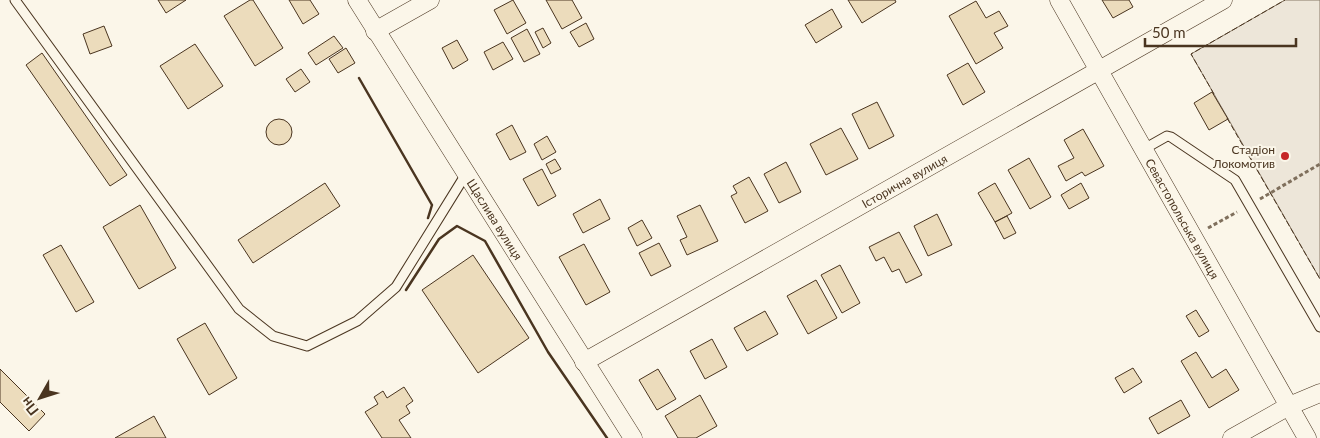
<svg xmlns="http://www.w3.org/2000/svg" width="1320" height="438" viewBox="0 0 1320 438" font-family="Lato,sans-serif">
  <rect width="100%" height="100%" fill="#fbf6e9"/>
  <!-- green -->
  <path fill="#ede6d9" stroke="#887966" d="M1285 0H1320V279L1191 54Z"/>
  <!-- building -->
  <path fill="#ecdcbc" stroke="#4a3520" d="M158 0H186L166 13Z
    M250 0H253L283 48 255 66 224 16Z
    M289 0H310L319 14 303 24Z
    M513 0 526 23 507 34 494 10Z
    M546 0H572L582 18 562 29Z
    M848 0H895L896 2 862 23Z
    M1102 0H1129L1133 7 1113 18Z
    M976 1 986 18 999 11 1008 26 994 33 1003 48 976 64 949 16Z
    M832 9 842 27 816 43 805 25Z
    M586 23 594 39 579 47 570 32Z
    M104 26 112 46 90 54 83 34Z
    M543 28 551 43 543 48 535 32Z
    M527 29 540 54 524 62 511 38Z
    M334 36 343 48 316 65 308 53Z
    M457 40 468 60 453 69 442 48Z
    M503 42 513 59 493 70 484 52Z
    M195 44 223 86 188 109 160 66Z
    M346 48 355 63 338 73 329 59Z
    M42 53 127 175 110 186 26 65Z
    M968 63 985 92 963 105 947 75Z
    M301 69 310 82 295 92 286 79Z
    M1212 92 1228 119 1209 130 1194 103Z
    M877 102 894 136 869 149 852 114Z
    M266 132a13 13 0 1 1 26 0a13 13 0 1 1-26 0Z
    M512 125 526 152 510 160 496 134Z
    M841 128 858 159 826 175 810 144Z
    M1083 129 1104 166 1085 176 1082 172 1066 181 1058 166 1074 158 1064 140Z
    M547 136 556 152 542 160 534 144Z
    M1029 158 1051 197 1030 209 1008 170Z
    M555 159 561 169 551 174 546 164Z
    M786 162 801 192 779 203 764 174Z
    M542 169 556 196 538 206 523 179Z
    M749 177 768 211 745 223 731 196 737 193 733 186Z
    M325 183 340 206 253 263 238 240Z
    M995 183 1012 213 995 222 978 193Z
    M1081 183 1089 198 1069 209 1061 195Z
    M600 199 610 219 583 233 573 214Z
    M140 205 176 268 139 289 103 227Z
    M700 205 718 241 687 255 680 240 687 237 677 216Z
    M937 214 952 245 928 256 914 226Z
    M1007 216 1016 233 1004 239 995 222Z
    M642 220 652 238 637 246 628 228Z
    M899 232 922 275 906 283 899 269 892 272 884 257 876 261 869 247Z
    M659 243 671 266 651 276 639 253Z
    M584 244 610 292 586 305 559 257Z
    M61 245 94 302 76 312 43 255Z
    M473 255 529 338 478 373 422 290Z
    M840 265 860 303 842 313 821 275Z
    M816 280 837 318 808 334 787 296Z
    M1196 310 1209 331 1199 337 1186 316Z
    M765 311 778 334 747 351 734 328Z
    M205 323 237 378 209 395 177 339Z
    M712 339 727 367 705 379 690 351Z
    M1196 352 1212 378 1226 369 1239 390 1209 408 1181 361Z
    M1133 368 1142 382 1124 393 1115 378Z
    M0 369 45 414 29 431 0 402Z
    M658 369 676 399 657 410 639 380Z
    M404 387 413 401 406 406 410 413 399 420 411 438H382L365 412 378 404 374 397 383 391 387 398Z
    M700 395 717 426 696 438H678L665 416Z
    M1181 400 1190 416 1158 434 1149 418Z
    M154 416 166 438H115Z"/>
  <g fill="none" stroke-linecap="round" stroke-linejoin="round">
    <!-- service casing -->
    <g stroke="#4a3520" stroke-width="11">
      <path id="service" d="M15 0 239 309 273 336 307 346 357 321 396 287 466 174
        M1144 149 1167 136 1171 137 1235 180 1320 327"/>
    </g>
    <!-- minor casing -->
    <g stroke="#4a3520" stroke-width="19">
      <g id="minor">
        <path id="s1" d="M357 0 633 438"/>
        <path id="s2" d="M1059 0 1307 438"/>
        <path d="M375 31 430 0"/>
        <path id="s3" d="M584 362 1223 0"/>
        <path d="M1232 438 1289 406 1320 393"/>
      </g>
    </g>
    <!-- path -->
    <path stroke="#7f6f5c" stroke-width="3" stroke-dasharray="4 2.5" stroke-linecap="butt" d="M1260 199 1320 164
      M1208 228 1237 212"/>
    <!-- service -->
    <use href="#service" stroke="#fbf6e9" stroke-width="9"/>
    <!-- minor -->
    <use href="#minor" stroke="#fbf6e9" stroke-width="18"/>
    <!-- fence -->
    <path stroke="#4a3520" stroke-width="1" stroke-dasharray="6 2.5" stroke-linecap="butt" d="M1214 94 1191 54 1285 0
      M1227 118 1320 279"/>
    <!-- wall -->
    <path stroke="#4a3520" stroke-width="2.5" d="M359 78 432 205 428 218
      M406 290 439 239 457 226 485 241 548 352 607 438"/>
  </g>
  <!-- markers -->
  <circle fill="#c62828" stroke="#fbf6e9" stroke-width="2" cx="1285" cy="156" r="5"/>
  <g text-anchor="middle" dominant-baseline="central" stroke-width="4" stroke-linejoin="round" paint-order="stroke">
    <!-- poi labels -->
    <g font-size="12" fill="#4a3520" stroke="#fbf6e9" text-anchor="end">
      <text x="1275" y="149">Стадіон<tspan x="1275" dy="14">Локомотив</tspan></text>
    </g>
    <!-- street labels -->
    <g font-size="12" fill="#4a3520" stroke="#fbf6e9">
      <text stroke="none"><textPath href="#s3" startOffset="368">Історична вулиця</textPath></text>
      <text stroke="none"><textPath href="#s1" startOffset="259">Щаслива вулиця</textPath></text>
      <text stroke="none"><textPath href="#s2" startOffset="251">Севастопольська вулиця</textPath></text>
    </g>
  </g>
  <!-- north arrow -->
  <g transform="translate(40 398) rotate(231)" stroke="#fbf6e9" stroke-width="4" paint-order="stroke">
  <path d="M0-4L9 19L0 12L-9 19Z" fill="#4a3520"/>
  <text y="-8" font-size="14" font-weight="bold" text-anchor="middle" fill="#4a3520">Пн</text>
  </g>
  <!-- scale -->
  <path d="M1145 38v8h151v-8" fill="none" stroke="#4a3520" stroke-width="2.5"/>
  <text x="1152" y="38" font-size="15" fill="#4a3520" stroke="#fbf6e9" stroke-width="4" paint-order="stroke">50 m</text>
</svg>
